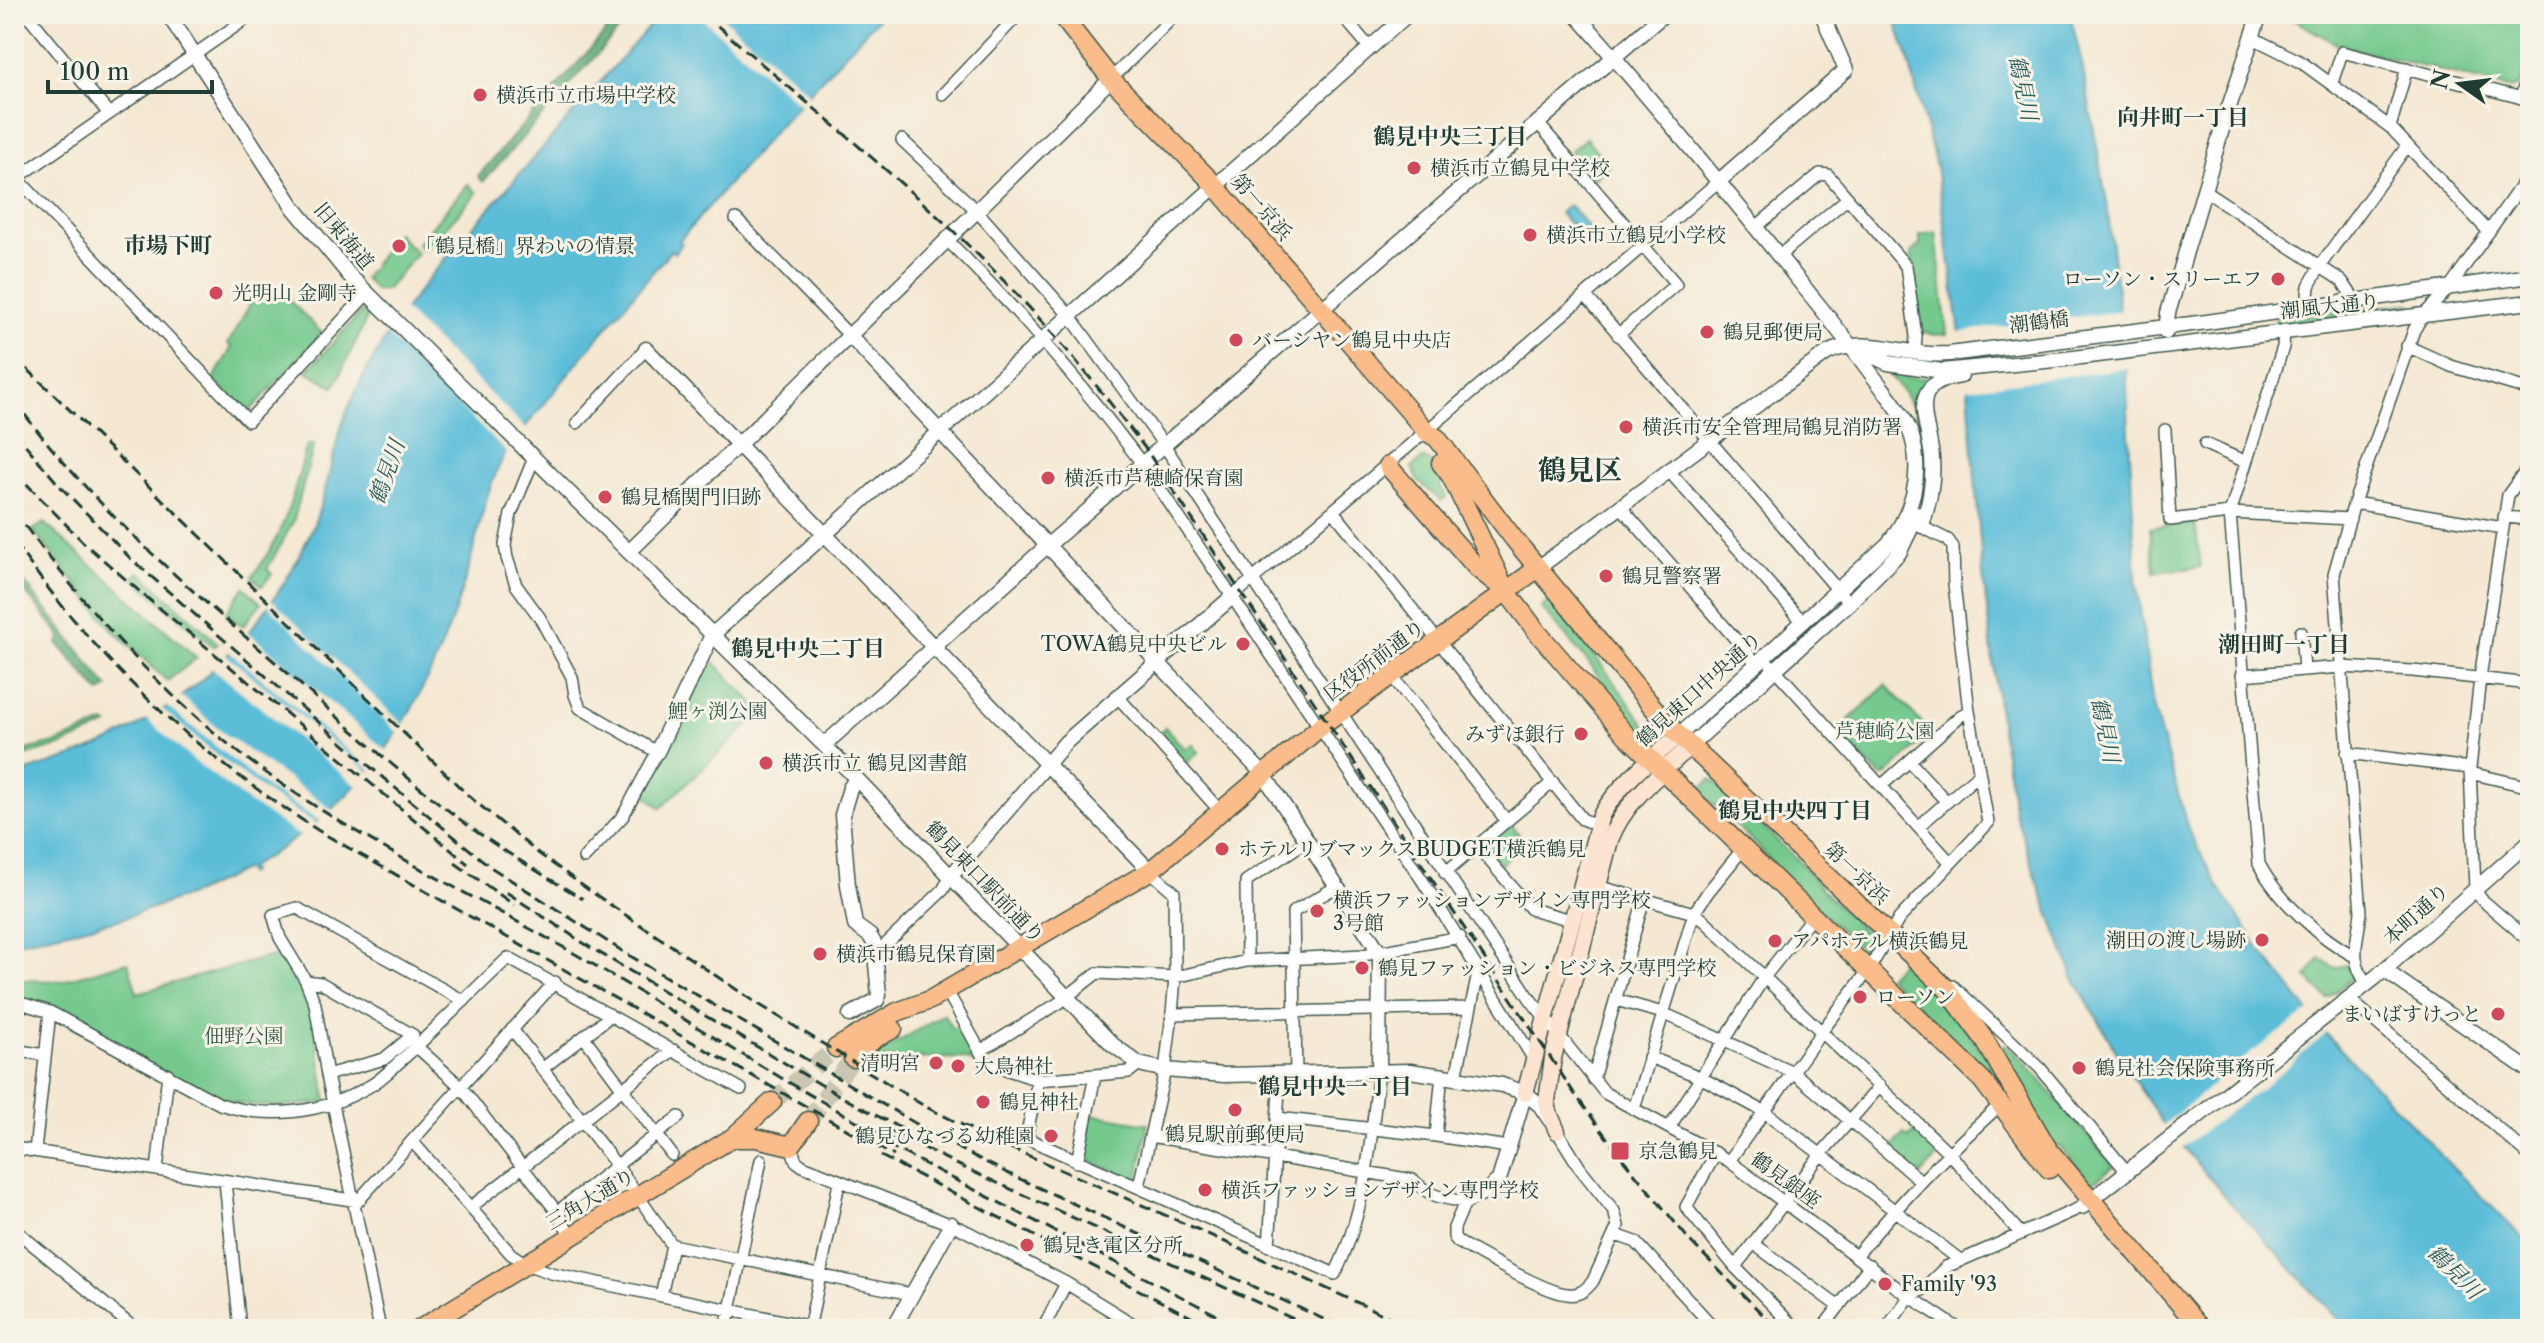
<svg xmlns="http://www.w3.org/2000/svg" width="2544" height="1343" viewBox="0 0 2544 1343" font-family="'Libre Caslon Text','Noto Serif JP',serif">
  <rect width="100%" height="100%" fill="#f7f3e8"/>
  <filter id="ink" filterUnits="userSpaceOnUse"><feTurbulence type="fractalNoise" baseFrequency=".0125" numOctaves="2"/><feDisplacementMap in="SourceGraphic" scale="16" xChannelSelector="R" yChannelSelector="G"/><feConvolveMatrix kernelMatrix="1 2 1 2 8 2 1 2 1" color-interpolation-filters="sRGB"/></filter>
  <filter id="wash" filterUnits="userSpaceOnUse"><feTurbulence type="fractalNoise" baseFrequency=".006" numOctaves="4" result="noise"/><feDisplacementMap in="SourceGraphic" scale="32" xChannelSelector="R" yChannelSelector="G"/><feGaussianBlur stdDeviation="1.8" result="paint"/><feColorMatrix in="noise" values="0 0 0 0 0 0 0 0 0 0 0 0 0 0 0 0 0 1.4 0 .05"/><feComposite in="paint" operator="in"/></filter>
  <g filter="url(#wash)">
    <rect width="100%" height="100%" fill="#f4e8d2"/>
    <!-- green -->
    <path fill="#75c98d" stroke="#4a8360" stroke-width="2" d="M2283 14H2530V48L2520 85 2512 89 2339 45Z
      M1586 138 1609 166 1594 179 1570 151Z
      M468 184 477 193 425 250 417 244Z
      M1936 232 1947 334 1934 335 1921 331 1911 253 1920 245V235Z
      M397 233 417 253 386 290H375L364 278Z
      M259 288 271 297 276 291 288 299 322 333 248 413 213 380 232 347 228 344Z
      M2411 303V308L2275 325V319Z
      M362 311 368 316 334 387 307 371Z
      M1888 373 1911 378H1929L1919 399V419L1904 393Z
      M307 445H314L293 522 267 569 272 574 262 586 252 577C285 534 293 496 307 445Z
      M1424 458 1432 463 1442 482 1440 486 1447 497 1441 501 1418 481 1412 467Z
      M44 523 197 658 167 681 113 630 33 530Z
      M2195 523 2201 567 2155 572 2150 528Z
      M140 572 218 643 214 647 133 578Z
      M244 587 261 603 243 626 226 614Z
      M1553 599 1650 731 1641 738 1589 663 1541 607Z
      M711 659 762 712 661 808 644 794Z
      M1886 685 1931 733 1885 776H1880L1837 731Z
      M104 723 108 725 63 745 14 759V753L59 742Z
      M1165 727 1185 749 1192 744 1199 752 1184 765 1157 735Z
      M1711 779 1799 861 1829 897 1873 939 1874 945 1868 955 1785 879 1758 846 1699 791Z
      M1510 824 1526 842 1500 865 1484 847Z
      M284 953 310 1001 327 1102C288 1107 258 1108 219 1100L14 997V980L62 981 128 962 137 993Z
      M2320 958 2335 968 2347 965 2354 976 2327 999 2307 977Z
      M1902 960C1940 998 1973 1034 2001 1080L1998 1082 1887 977Z
      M944 1014 952 1029 962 1024 983 1066 964 1058 870 1059Z
      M2005 1044 2022 1059 2114 1166 2091 1184 2060 1146H2054L2036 1118 2001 1049Z
      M1090 1114 1148 1124 1138 1180 1081 1158Z
      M1916 1130 1940 1154 1920 1176 1890 1150 1904 1134 1909 1138Z"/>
    <!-- forest -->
    <path fill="#60ad78" stroke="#407556" stroke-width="2" d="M621 14H633L483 182 478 176Z
      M14 569 108 687 100 693 58 644 61 636 14 578Z"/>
    <!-- water -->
    <path fill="#5bbdd9" stroke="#3d7d86" stroke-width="2" d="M660 14H882L776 129 679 241 682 244 674 253 671 250C632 297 593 343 555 391 539 411 520 431 506 453 484 490 479 533 467 573 429 703 371 800 250 867L251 872 248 874 245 869 198 892 118 920 14 943V775C49 764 84 754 116 738 204 693 277 615 314 524 328 490 332 453 344 419 355 389 372 360 389 333 422 282 464 238 504 192 556 133 608 74 660 14Z
      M1893 14H2070L2082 64 2107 203 2126 370 2136 579 2153 706 2189 832 2217 885 2259 948 2327 1035 2453 1168 2530 1245V1329H2347L2231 1203 2161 1121 2120 1058 2074 978 2041 892 2015 813 2001 731 1982 566 1968 389 1936 166 1908 58Z
      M1569 205 1596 236 1587 244 1560 213Z"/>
    <!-- pier -->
    <path fill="#f4e8d2" d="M697 14H719L812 96 802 106Z
      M402 308 528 431 509 455 385 333Z
      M2123 311 2130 368 1964 389 1956 332Z
      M269 597 407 728 401 736 265 602Z
      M245 629 389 753 374 773 228 651Z
      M225 654 372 774 359 788 211 667Z
      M179 694 222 732 334 811 321 822 269 790 164 704Z
      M160 707 208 748 266 792 318 825 303 838 251 804 193 760 144 717Z
      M2312 1009 2329 1031 2271 1081 2180 1149 2161 1127 2251 1053Z"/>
  </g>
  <g filter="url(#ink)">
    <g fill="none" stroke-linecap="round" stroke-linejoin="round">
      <!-- primary-tunnel -->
      <path stroke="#c9c6b2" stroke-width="18" stroke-dasharray="18 9" stroke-linecap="butt" d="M772 1102 836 1048
        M808 1121 853 1058"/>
      <!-- minor casing -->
      <g stroke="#3f574c" stroke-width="14">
        <path id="minor" d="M27 14 109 114
          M253 14 17 178 248 421 367 294
          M1341 14 1370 48
          M2251 37 2301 62 2390 127 2489 232
          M1111 79 1176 14
          M2332 83 2342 52 2530 100
          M943 94 1019 14
          M2521 98 2530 66
          M1537 122 1676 284 1618 335
          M2390 127 2407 68
          M902 140 976 210 1070 316 1164 445 1531 1000 1605 1093 1729 1161 1903 1292 1959 1329
          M2204 190 2342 281 2354 299
          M736 219 849 335
          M1756 227 1820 174 1828 175 1906 266 1916 336 1915 351
          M946 239C1022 313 1089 392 1152 477L1424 883 1533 1058
          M1779 256 1848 198
          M1585 295 1849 603
          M2307 306 2309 286 2321 264 2407 146
          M2284 330 2283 347 2230 513 2259 864C2277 899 2320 938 2354 956
          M2407 346 2451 366 2530 390
          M577 423 646 349
          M2165 430 2170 520 2230 513 2350 519
          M2205 444 2246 462
          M534 458 511 514 505 545 507 558 516 585 540 618 572 677 575 695 580 708 657 752 623 816 584 858
          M2530 465 2508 495 2480 678 2470 768 2475 889 2481 899 2530 941
          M1668 470 1803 622
          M2354 503 2503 528
          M1620 506 1757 664
          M1333 511 1582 819 1601 827
          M2504 517 2530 519
          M1232 597 1719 181
          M2301 632 2304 669
          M1771 665 1951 863
          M1391 675 1506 820
          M2242 675 2341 667 2413 671 2530 684
          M1118 697 1221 812
          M2347 753 2470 768
          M1909 761 1946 801
          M2470 773 2530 787
          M1881 786 1960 716 1969 711
          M1918 827 1979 774
          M1477 846 1531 909 1571 920
          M1445 873 1553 782
          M1593 885 1694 913 1705 921 1948 1152 2021 1234
          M875 949H881L943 890 951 876
          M1247 961 1246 881 1308 840
          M306 981 321 983 413 1035 384 1059 327 1075
          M2367 984C2348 959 2358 941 2361 912L2334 574 2354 503 2414 330 2422 317 2449 288 2530 173
          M1953 986 2040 1068 2128 1173
          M947 991 980 1051 1059 1003 1097 973 1175 977 1247 961 1363 955 1460 937
          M2348 998 2530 1156
          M1616 1000 1663 1013 1793 1072 1921 1181
          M14 1001 50 1012 220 1104C269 1120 324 1113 368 1087 382 1080 394 1066 406 1056 441 1024 474 990 508 958L741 1089
          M1172 1014 1470 1008
          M512 1029 617 1166 672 1245
          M584 1037 672 1155
          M416 1046 461 1087 557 1212 571 1236
          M14 1050 45 1055
          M980 1051 985 1062 1038 1080 1129 1072 1139 1064
          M1649 1057 1700 1077 1765 1112 1960 1260
          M542 1069 605 1020 609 1014
          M1296 1074 1293 912 1338 886
          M1456 1077 1479 969
          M1593 1079 1644 899
          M1038 1080 1026 1138 1335 1274C1366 1212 1371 1139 1379 1070
          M1634 1109 1694 913 1708 892 1742 850
          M1277 1118 1436 1136 1508 1147
          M1669 1128 1765 976 1812 917
          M1150 1136 1413 1180C1432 1198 1440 1197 1465 1202L1454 1228V1237L1458 1242C1481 1255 1544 1292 1567 1294 1579 1296 1586 1290 1593 1281L1618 1226 1614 1211 1580 1168 1557 1131
          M1436 1136 1442 1074
          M412 1141 511 1254 526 1264 551 1273 822 1329
          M791 1146 796 1161 803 1166 962 1229 1066 1283 1141 1329
          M14 1148 358 1201 555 982
          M35 1151 50 1012
          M1716 1153 1686 1207 1735 1267 1796 1329
          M1729 1161 1822 1031 1868 971 1899 919 1988 823 1969 711 1954 584 1953 547 1948 540 1922 527
          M1077 1162 1095 1076
          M157 1170 168 1074
          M225 1181 240 1329
          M1139 1186 1165 1070 1172 1014 1175 977 1174 892 1150 871
          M471 1207 673 1050
          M557 1212 679 1117
          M14 1229 135 1329
          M1616 1235 1636 1242 1715 1329
          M1754 1244 1839 1307
          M1269 1246 1280 1075
          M1857 1255C1901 1201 1948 1152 2000 1105
          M1735 1267 1821 1154 1880 1086
          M661 1296 672 1245 911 1294
          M380 1329 327 1075 315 1004 306 981 280 938 273 915 297 908 464 1001
          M726 1329 761 1160
          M809 1329 838 1188
          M1043 1329 1066 1283
          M1822 1329 1870 1265
          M1886 1329 1910 1296 1922 1290 1946 1267 2082 1207"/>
      </g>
      <!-- tertiary casing -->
      <g stroke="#3f574c" stroke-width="17">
        <path id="tertiary" d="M168 14 294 208 350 276 824 745 1112 1044 1139 1064 1165 1070 1224 1075 1410 1071 1502 1085 1525 1093 1540 1105 1550 1120
          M1576 14C1661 110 1741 209 1821 308 1839 331 1856 353 1873 376 1887 395 1904 413 1912 437 1923 476 1912 513 1888 544L1679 735
          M1719 181 1846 70 1822 14
          M2166 332 2168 313 2225 119 2260 14
          M849 335 1264 775 1380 953 1379 1070
          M646 349 1150 871
          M1857 349 1888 363 1942 371 2065 359 2530 302
          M1922 526C1929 503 1934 482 1932 458 1929 421 1904 383 1961 376
          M629 552 1111 79
          M1538 568 1827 353C1866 334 1909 358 1949 354L2207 322 2530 276
          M824 745 1047 546 1664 14
          M1690 746 1849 603 1899 553 1918 514
          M657 752 712 635 1408 14
          M951 876 1066 742 1232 597
          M2384 970 2530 1071
          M850 1015 877 1000 879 995 874 943 870 936 855 925 848 885 842 815 850 788 856 779
          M1465 1202 1486 1191 1499 1180 1525 1093
          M2082 1207 2376 977 2530 841
          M893 1329 951 1224"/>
      </g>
      <!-- secondary casing -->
      <g stroke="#3f574c" stroke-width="19">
        <path id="secondary" d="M1525 1093 1601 815C1620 783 1651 759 1679 735
          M1557 1131 1549 1113 1547 1101 1553 1058 1610 840C1625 800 1660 775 1690 746"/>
      </g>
      <!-- primary casing -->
      <g stroke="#3f574c" stroke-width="21">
        <path id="primary" d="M836 1048 897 1012 930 1000 1150 871 1319 728 1538 568
          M853 1058 874 1039 893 1029
          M732 1138 772 1102
          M420 1329 732 1138H756L791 1146 808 1121"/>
      </g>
      <!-- trunk casing -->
      <g stroke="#3f574c" stroke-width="21">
        <path id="trunk" d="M1060 14 1111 79 1208 178 1427 432 1437 438 1514 539 1666 723 1947 989 1984 1039 2048 1149 2201 1329
          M1441 463 1451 476 1506 591 1538 633 1627 736 1982 1080 2049 1169
          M1388 466 1477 568 1501 587"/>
      </g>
      <!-- minor -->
      <use href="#minor" stroke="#fff" stroke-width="11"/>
      <!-- tertiary -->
      <use href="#tertiary" stroke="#fff" stroke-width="14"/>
      <!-- secondary -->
      <use href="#secondary" stroke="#fde4d0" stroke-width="16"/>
      <!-- primary -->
      <use href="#primary" stroke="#f9bc8a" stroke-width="18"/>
      <!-- trunk -->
      <use href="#trunk" stroke="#f9bc8a" stroke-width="18"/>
      <!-- rail -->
      <path stroke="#1f3d34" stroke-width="3" stroke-dasharray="12 6" stroke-linecap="butt" d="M704 14C804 102 911 185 1004 281 1055 333 1101 390 1145 448L1574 1093 1618 1153 1691 1242 1777 1329
        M14 356 471 798 538 853 590 891 755 1002 926 1107 997 1142 1190 1226 1391 1318
        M14 400C90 504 178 579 275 662 339 718 402 776 470 827 506 853 545 876 583 899
        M14 431 58 484 131 559 382 777 492 868 627 954 952 1145 1007 1173 1345 1329
        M14 471 85 544 146 597 468 864
        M14 511C90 614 173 709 279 782 373 847 477 898 577 955 684 1017 789 1087 900 1144
        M14 542C103 668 194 752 324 834L894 1156
        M455 863 514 905
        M506 892 588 946 840 1096 904 1130
        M891 1131 954 1163 1315 1329
        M886 1144 1244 1329
        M881 1156 1214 1329"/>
    </g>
  </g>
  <!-- markers -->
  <g fill="#d1495b" stroke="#f7f3e8" stroke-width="3">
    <circle cx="480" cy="95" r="8"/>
    <circle cx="1414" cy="168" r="8"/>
    <circle cx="1530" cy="235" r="8"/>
    <circle cx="399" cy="246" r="8"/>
    <circle cx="2278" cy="279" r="8"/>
    <circle cx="216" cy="293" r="8"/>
    <circle cx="1707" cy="332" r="8"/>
    <circle cx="1236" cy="340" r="8"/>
    <circle cx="1626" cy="427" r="8"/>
    <circle cx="1048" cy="478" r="8"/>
    <circle cx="605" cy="497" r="8"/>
    <circle cx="1606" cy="576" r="8"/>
    <circle cx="1243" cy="644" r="8"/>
    <circle cx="1581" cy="734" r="8"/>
    <circle cx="766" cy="763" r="8"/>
    <circle cx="1222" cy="849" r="8"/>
    <circle cx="1317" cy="911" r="8"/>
    <circle cx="2262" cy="940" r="8"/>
    <circle cx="1775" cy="941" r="8"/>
    <circle cx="820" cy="954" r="8"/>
    <circle cx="1362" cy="968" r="8"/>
    <circle cx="1860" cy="997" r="8"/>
    <circle cx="2498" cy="1014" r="8"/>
    <circle cx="936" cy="1063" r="8"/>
    <circle cx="958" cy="1066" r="8"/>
    <circle cx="2079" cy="1068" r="8"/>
    <circle cx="983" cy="1102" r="8"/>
    <circle cx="1235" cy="1110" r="8"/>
    <circle cx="1051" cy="1136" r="8"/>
    <rect x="1610" y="1141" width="20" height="20" rx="4"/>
    <circle cx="1205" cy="1190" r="8"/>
    <circle cx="1027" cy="1245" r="8"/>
    <circle cx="1885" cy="1284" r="8"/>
  </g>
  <g text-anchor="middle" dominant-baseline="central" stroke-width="6" stroke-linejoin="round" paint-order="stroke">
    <!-- poi labels -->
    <g font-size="20" fill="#1f3d34" stroke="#f7f3e8" text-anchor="start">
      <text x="496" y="95">横浜市立市場中学校</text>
      <text x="1430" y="168">横浜市立鶴見中学校</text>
      <text x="1546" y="235">横浜市立鶴見小学校</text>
      <text x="415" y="246">「鶴見橋」界わいの情景</text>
      <text x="2262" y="279" text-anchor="end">ローソン・スリーエフ</text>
      <text x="232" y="293">光明山 金剛寺</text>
      <text x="1723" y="332">鶴見郵便局</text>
      <text x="1252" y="340">バーシヤン鶴見中央店</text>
      <text x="1642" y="427">横浜市安全管理局鶴見消防署</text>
      <text x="1064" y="478">横浜市芦穂崎保育園</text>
      <text x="621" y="497">鶴見橋関門旧跡</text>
      <text x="1622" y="576">鶴見警察署</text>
      <text x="1227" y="644" text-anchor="end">TOWA鶴見中央ビル</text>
      <text x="1565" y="734" text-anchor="end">みずほ銀行</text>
      <text x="782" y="763">横浜市立 鶴見図書館</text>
      <text x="1238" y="849">ホテルリブマックスBUDGET横浜鶴見</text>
      <text x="1333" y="900">横浜ファッションデザイン専門学校<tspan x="1333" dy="23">3号館</tspan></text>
      <text x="2246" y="940" text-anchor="end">潮田の渡し場跡</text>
      <text x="1791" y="941">アパホテル横浜鶴見</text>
      <text x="836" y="954">横浜市鶴見保育園</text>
      <text x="1378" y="968">鶴見ファッション・ビジネス専門学校</text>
      <text x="1876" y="997">ローソン</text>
      <text x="2482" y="1014" text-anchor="end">まいばすけっと</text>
      <text x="920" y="1063" text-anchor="end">清明宮</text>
      <text x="974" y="1066">大鳥神社</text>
      <text x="2095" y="1068">鶴見社会保険事務所</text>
      <text x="999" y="1102">鶴見神社</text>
      <text x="1235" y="1134" text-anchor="middle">鶴見駅前郵便局</text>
      <text x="1035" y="1136" text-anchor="end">鶴見ひなづる幼稚園</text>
      <text x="1638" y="1151">京急鶴見</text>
      <text x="1221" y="1190">横浜ファッションデザイン専門学校</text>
      <text x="1043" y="1245">鶴見き電区分所</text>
      <text x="1901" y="1284">Family '93</text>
    </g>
    <!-- street labels -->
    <g font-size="20" fill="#1f3d34" stroke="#f7f3e8">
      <text transform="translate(1262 207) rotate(49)">第一京浜</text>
      <text transform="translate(344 236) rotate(50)">旧東海道</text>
      <text transform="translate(2330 306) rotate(-6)">潮風大通り</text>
      <text transform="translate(2039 322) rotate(-7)">潮鶴橋</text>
      <text transform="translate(1374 660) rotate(-37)">区役所前通り</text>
      <text transform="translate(1699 689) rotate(-42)">鶴見東口中央通り</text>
      <text transform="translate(1857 873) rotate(43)">第一京浜</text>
      <text transform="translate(985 882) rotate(46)">鶴見東口駅前通り</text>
      <text transform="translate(2416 914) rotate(-42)">本町通り</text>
      <text transform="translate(1786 1180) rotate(36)">鶴見銀座</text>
      <text transform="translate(590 1199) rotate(-31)">三角大通り</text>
    </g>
    <!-- park labels -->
    <g font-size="20" fill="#305946" stroke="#f7f3e8">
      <text x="718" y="711">鯉ヶ渕公園</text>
      <text x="1885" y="731">芦穂崎公園</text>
      <text x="244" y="1036">佃野公園</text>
    </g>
    <!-- water labels -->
    <g font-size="22" font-style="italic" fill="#2e5d5d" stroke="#f7f3e8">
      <text transform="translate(2023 88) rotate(78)">鶴見川</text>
      <text transform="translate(387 472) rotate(-71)">鶴見川</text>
      <text transform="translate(2105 730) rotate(78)">鶴見川</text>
      <text transform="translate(2455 1272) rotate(45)">鶴見川</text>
    </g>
    <!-- neighbourhood labels -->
    <g font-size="22" font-weight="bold" fill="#1f3d34" stroke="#f7f3e8">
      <text x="2183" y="117">向井町一丁目</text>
      <text x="1450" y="136">鶴見中央三丁目</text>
      <text x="168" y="245">市場下町</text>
      <text x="2284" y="644">潮田町一丁目</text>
      <text x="808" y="648">鶴見中央二丁目</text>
      <text x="1795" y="810">鶴見中央四丁目</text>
      <text x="1335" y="1086">鶴見中央一丁目</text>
    </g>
    <!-- district labels -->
    <g font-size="28" font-weight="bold" fill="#1f3d34" stroke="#f7f3e8">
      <text x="1580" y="470">鶴見区</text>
    </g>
  </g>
  <!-- margin -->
  <rect width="2544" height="1343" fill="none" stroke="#f7f3e8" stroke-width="48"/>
  <!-- north arrow -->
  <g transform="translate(2460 84) rotate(284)" stroke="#f7f3e8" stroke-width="6" paint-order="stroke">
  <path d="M0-6L14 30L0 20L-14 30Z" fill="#1f3d34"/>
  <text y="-12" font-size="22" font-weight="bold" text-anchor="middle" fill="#1f3d34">N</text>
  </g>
  <!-- scale -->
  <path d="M48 80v12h164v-12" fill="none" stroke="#1f3d34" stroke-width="4"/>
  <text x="60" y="80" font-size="24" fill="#1f3d34" stroke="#f7f3e8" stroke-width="6" paint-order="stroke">100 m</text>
</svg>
